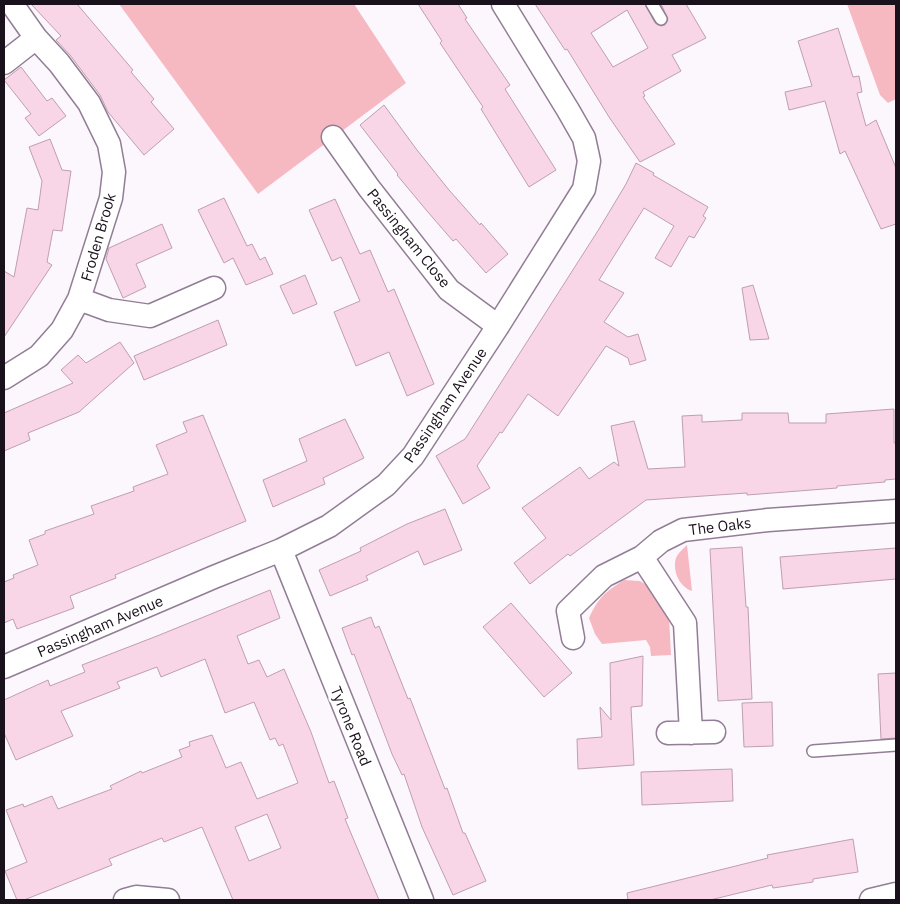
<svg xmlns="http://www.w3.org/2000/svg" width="900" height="904" viewBox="0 0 900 904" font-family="'IBM Plex Sans',sans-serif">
  <rect width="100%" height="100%" fill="#fcf7fd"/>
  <!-- green -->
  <path fill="#f6b9c1" d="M119 4H354L406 83 258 194Z
    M847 4H896V99L888 103 880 95Z
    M687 545 692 591C679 587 672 570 676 558 678 553 683 549 687 545Z
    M624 580 640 581 656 591 669 616 671 655 651 656 650 647 646 640 602 644 595 634 589 618C599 597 604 593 624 580Z"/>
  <!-- building -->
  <path fill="#f8d5e7" stroke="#bf9fb0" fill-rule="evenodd" d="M31 4H77L133 70 131 72 154 99 151 102 174 129 144 155 108 112 100 95 70 55 56 40 61 36Z
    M418 4H458L467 18 465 19 510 85 505 89 556 170 529 187 481 109 483 107 440 43 442 41Z
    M535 4H645L655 23 661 26 665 25 668 19 661 4H686L706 38 672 55 681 71 643 92 645 96 643 97 675 144 640 162 609 117 567 49 565 50ZM627 10 648 48 613 67 591 33Z
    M838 28 853 77 859 76 862 92 857 93 866 126 876 120 896 168V224L881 229 845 151 840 154 825 101 789 110 785 92 812 86 798 41Z
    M21 67 47 101 52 98 66 116 39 136 25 118 31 114 4 80Z
    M384 105 417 150 449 190 480 225 481 223 508 254 486 273 456 239 453 241 427 211 397 175 398 174 360 125Z
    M50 139 62 170 71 171 62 231 53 230 47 262 52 265 4 337V271L14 277 27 208 38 210 42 181 29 147Z
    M636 163 654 173 653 175 708 207 703 216 706 218 694 238 689 236 671 267 655 258 674 226 644 208 599 280 624 293 604 322 628 337 638 334 646 360 630 365 628 358 606 346 558 416 528 394 502 433 500 432 477 466 490 488 463 504 436 456 465 439 599 229 626 184Z
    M224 198 247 246 252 244 260 260 265 257 273 274 246 285 233 258 224 263 198 210Z
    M335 199 360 254 370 250 388 292 394 289 434 384 407 396 389 352 356 366 334 312 360 301 341 257 332 261 309 210Z
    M162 224 172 248 136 264 146 287 123 298 106 259 109 248Z
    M305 275 317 304 293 314 280 286Z
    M753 285 769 339 750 340 742 288Z
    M218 320 227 345 144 380 134 356Z
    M120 342 134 363 79 412 28 433 30 440 4 451V413L73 383 61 370 78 355 86 363Z
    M894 409V443H896V479L885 480V482L837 486V488L747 495V493L646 500 570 556 568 554 530 584 514 563 546 538 522 508 580 467 589 479 614 462 619 466 611 426 634 421 648 469 685 467 682 416 702 415V422L742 420V413H788L789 423H826V414Z
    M203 415 246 521 115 575 116 578 70 596 74 608 17 629 13 619 4 623V582L14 578 13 575 38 565 29 540 45 534V531L94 514 91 506 134 491 133 487 168 474 156 445 187 432 183 422Z
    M345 419 364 458 323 478 325 484 273 507 263 480 307 461 299 439Z
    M445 509 462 550 424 565 418 551 366 576 368 580 330 596 319 570 361 551 360 548 407 524Z
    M742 547 746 607H748L752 699 718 701 710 549Z
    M896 548V579L783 589 780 557Z
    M270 590 280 618 237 636 248 664 259 660 267 677 284 669 311 732 329 783 334 781 348 818 345 819 379 900H233L202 827 164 842 162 838 109 859 112 865 24 900H17L5 871 27 862 6 810 23 804 24 807 52 796 58 809 112 789 110 786 141 771 142 773 182 757 179 750 190 746 189 742 212 735 226 768 241 762 257 799 298 783 283 744 279 746 275 738 270 740 254 702 225 713 205 659 161 677 157 667 117 682 120 688 61 711 73 736 16 760 4 733V700L48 680 50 686 85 672 82 665 157 636ZM267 814 281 848 249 861 235 827Z
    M511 603 572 673 544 697 483 627Z
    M371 617 375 628 379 626 408 699 410 698 445 789 447 788 463 833H465L486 881 453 895 422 827 404 774 402 775 392 754 354 654 352 655 342 628Z
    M643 656 642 706 631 707 634 765 578 769 577 739 602 737 600 707 611 720 610 663Z
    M896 673V738L881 739 878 674Z
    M772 702 773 746 744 747 742 703Z
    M732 769 733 801 642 805 641 772Z
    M853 839 858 872 813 879V882L773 888 772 885 710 900H628L627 893 768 858 767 855Z"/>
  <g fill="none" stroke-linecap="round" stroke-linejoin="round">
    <!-- service casing -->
    <g stroke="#927d96" stroke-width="14">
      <path id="service" d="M652 4 661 19
        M813 751 896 745"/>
    </g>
    <!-- minor casing -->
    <g stroke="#927d96" stroke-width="25">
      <path id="minor" d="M4 63 36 38
        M333 137 369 188 449 290 498 326
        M79 299 109 310 150 316 214 288
        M4 378 39 356 62 330 79 299 111 198 114 172 109 144 89 103 59 63 36 38 12 4
        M281 550 422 900
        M642 557 685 623 691 733
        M573 638 568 611 604 576 642 557 661 541 683 530 768 520 896 511
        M4 667 214 577 281 550 329 526 386 485 413 456 498 326 584 189 589 161 584 138 568 110 503 4
        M668 733 714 732
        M125 900 136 897 168 900
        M871 900 896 894"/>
    </g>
    <!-- service -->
    <use href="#service" stroke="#fff" stroke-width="11"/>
    <!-- minor -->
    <use href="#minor" stroke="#fff" stroke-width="22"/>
  </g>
  <g text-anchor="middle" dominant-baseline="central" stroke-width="5" stroke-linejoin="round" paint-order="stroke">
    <!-- street labels -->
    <g font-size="15" fill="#19111b" stroke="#fff">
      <text transform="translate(98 237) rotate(-74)">Froden Brook</text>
      <text transform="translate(409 238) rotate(51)">Passingham Close</text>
      <text transform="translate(445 405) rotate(-56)">Passingham Avenue</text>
      <text transform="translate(720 526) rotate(-7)">The Oaks</text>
      <text transform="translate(100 626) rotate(-23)">Passingham Avenue</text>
      <text transform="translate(351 726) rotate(68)">Tyrone Road</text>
    </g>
  </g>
  <!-- border -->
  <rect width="900" height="904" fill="none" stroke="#19111b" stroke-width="10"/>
</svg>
